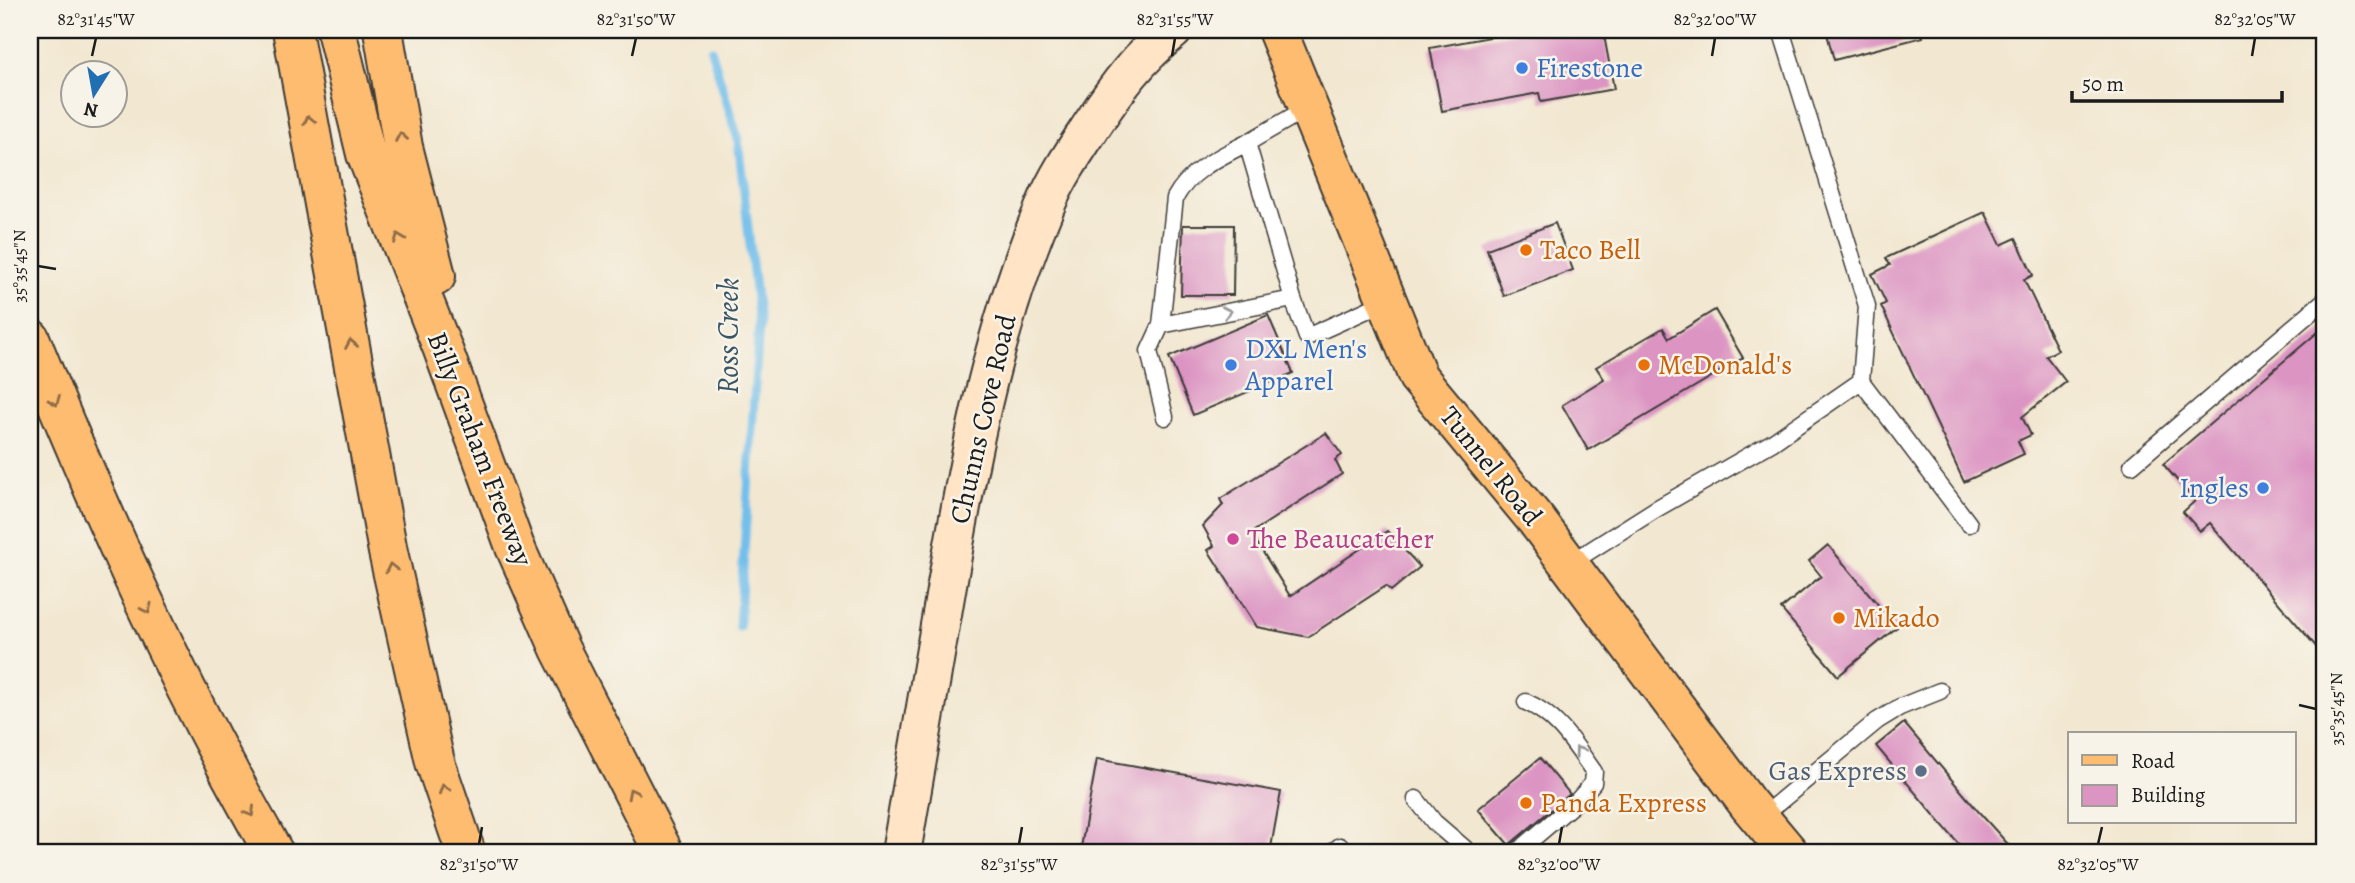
<svg xmlns="http://www.w3.org/2000/svg" width="2355" height="883" viewBox="0 0 2355 883" font-family="Alegreya,serif">
  <rect width="100%" height="100%" fill="#f7f3e8"/>
  <filter id="ink" filterUnits="userSpaceOnUse"><feTurbulence type="fractalNoise" baseFrequency=".0143" numOctaves="2"/><feDisplacementMap in="SourceGraphic" scale="14" xChannelSelector="R" yChannelSelector="G"/><feConvolveMatrix kernelMatrix="1 2 1 2 8 2 1 2 1" color-interpolation-filters="sRGB"/></filter>
  <filter id="wash" filterUnits="userSpaceOnUse"><feTurbulence type="fractalNoise" baseFrequency=".00686" numOctaves="4" result="noise"/><feDisplacementMap in="SourceGraphic" scale="28" xChannelSelector="R" yChannelSelector="G"/><feGaussianBlur stdDeviation="1.57" result="paint"/><feColorMatrix in="noise" values="0 0 0 0 0 0 0 0 0 0 0 0 0 0 0 0 0 1.4 0 .05"/><feComposite in="paint" operator="in"/></filter>
  <g filter="url(#wash)">
    <rect width="100%" height="100%" fill="#f2e7d0"/>
    <g fill="none" stroke-linecap="round" stroke-linejoin="round">
      <!-- stream -->
      <path stroke="#72bfec" stroke-width="9" d="M711 49 738 139 759 324 739 627"/>
    </g>
    <g id="blocks">
      <!-- building -->
      <path fill="#dc94c3" d="M1528 30H1603L1614 89 1541 102 1539 93 1442 111 1430 48Z
        M1826 30H1922L1923 37 1834 60Z
        M1985 212 2001 245 2016 238 2033 275 2024 280 2058 350 2046 356 2066 382 2022 417 2031 435 2018 441 2024 454 1964 482 1881 306 1886 303 1872 274 1890 265 1886 258Z
        M1555 223 1573 270 1504 296 1487 249Z
        M1183 225H1234L1233 295H1181Z
        M1715 310 1743 358 1588 450 1562 405 1604 379 1596 367 1663 328 1669 338Z
        M1268 315 1293 373 1193 415 1169 357Z
        M2325 326V657L2210 523 2200 531 2183 512 2195 501 2163 464Z
        M1326 433 1342 455 1335 460 1342 474 1251 533 1290 596 1387 531 1420 567 1391 591 1386 586 1308 637 1257 627 1208 550 1214 546 1203 526 1223 505 1220 499Z
        M1828 545 1897 627 1838 676 1781 609 1821 576 1809 561Z
        M1904 723 1978 811 2016 853H1966L1876 746Z
        M1540 758 1570 794 1509 845 1478 809Z
        M1097 759 1281 792 1270 853H1080Z"/>
    </g>
  </g>
  <g filter="url(#ink)">
    <use href="#blocks" fill-opacity="0" stroke="#3c3a37" stroke-width="2"/>
    <g fill="none" stroke-linecap="round" stroke-linejoin="round">
      <!-- service casing -->
      <g stroke="#3c3a37" stroke-width="19">
        <path id="service" d="M1781 30 1867 306 1861 381 1969 524
          M1309 107 1247 143 1293 299 1307 337 1387 301
          M1161 325 1293 299
          M1165 417 1149 351 1161 325 1175 198C1190 170 1220 157 1247 143
          M2132 465 2325 300
          M1569 564 1656 509 1773 442 1861 381
          M1416 799 1434 822 1470 853
          M1760 818 1877 721 1900 707 1940 691
          M1331 853 1340 846
          M1516 853 1577 801 1593 783 1594 772C1574 744 1558 716 1526 702"/>
      </g>
      <!-- secondary casing -->
      <g stroke="#3c3a37" stroke-width="42">
        <path id="secondary" d="M901 853C915 771 929 690 943 608 966 472 991 331 1046 204 1058 175 1077 148 1094 122 1117 87 1140 56 1173 30"/>
      </g>
      <!-- primary casing -->
      <g stroke="#3c3a37" stroke-width="42">
        <path id="primary" d="M1277 30 1418 377 1536 520 1748 804 1789 853"/>
      </g>
      <!-- motorway casing -->
      <g stroke="#3c3a37" stroke-width="42">
        <path id="motorway" d="M292 30 388 552 435 762 466 853
          M336 30 366 154 442 347 515 547 560 649 664 853
          M383 30 403 147 436 276
          M30 338C101 514 179 688 274 853"/>
      </g>
      <!-- service -->
      <use href="#service" stroke="#fff" stroke-width="16"/>
      <!-- secondary -->
      <use href="#secondary" stroke="#ffe4c6" stroke-width="38"/>
      <!-- primary -->
      <use href="#primary" stroke="#febc70" stroke-width="38"/>
      <!-- motorway -->
      <use href="#motorway" stroke="#febc70" stroke-width="38"/>
    </g>
    <!-- one-way arrows -->
    <defs><path id="oneway-chevron" d="M-2-3.5L2.5 0L-2 3.5" fill="none" stroke-width="1.6" stroke-linecap="round" stroke-linejoin="round" transform="scale(1.75)"/></defs>
    <g stroke="#8d6c46">
      <use href="#oneway-chevron" transform="translate(309 120) rotate(-101)"/>
      <use href="#oneway-chevron" transform="translate(401 137) rotate(-100)"/>
      <use href="#oneway-chevron" transform="translate(399 238) rotate(-111)"/>
      <use href="#oneway-chevron" transform="translate(351 344) rotate(-100)"/>
      <use href="#oneway-chevron" transform="translate(55 401) rotate(68)"/>
      <use href="#oneway-chevron" transform="translate(391 568) rotate(-103)"/>
      <use href="#oneway-chevron" transform="translate(147 609) rotate(65)"/>
      <use href="#oneway-chevron" transform="translate(444 789) rotate(-109)"/>
      <use href="#oneway-chevron" transform="translate(632 793) rotate(-117)"/>
      <use href="#oneway-chevron" transform="translate(250 812) rotate(60)"/>
    </g>
    <g stroke="#999">
      <use href="#oneway-chevron" transform="translate(1227 312) rotate(-11)"/>
      <use href="#oneway-chevron" transform="translate(1579 751) rotate(-126)"/>
    </g>
  </g>
  <!-- ticks -->
  <path fill="none" stroke="#1c1c1c" stroke-width="2.5" d="M92 56 96 38M632 56 636 38M1172 56 1175 38M1712 56 1715 38M2252 56 2255 38M38 266 56 269M2299 705 2316 709M479 844 482 827M1019 844 1022 827M1559 844 1562 827M2098 844 2102 827"/>
  <!-- markers -->
  <g fill="#3f7fe0" stroke="#f7f3e8" stroke-width="2.5">
    <circle cx="1522" cy="68" r="7"/>
    <circle cx="1231" cy="365" r="7"/>
    <circle cx="2263" cy="488" r="7"/>
  </g>
  <g fill="#e8710a" stroke="#f7f3e8" stroke-width="2.5">
    <circle cx="1526" cy="250" r="7"/>
    <circle cx="1644" cy="365" r="7"/>
    <circle cx="1839" cy="618" r="7"/>
    <circle cx="1526" cy="803" r="7"/>
  </g>
  <circle fill="#d1479c" stroke="#f7f3e8" stroke-width="2.5" cx="1233" cy="539" r="7"/>
  <circle fill="#5c6f8a" stroke="#f7f3e8" stroke-width="2.5" cx="1921" cy="771" r="7"/>
  <g text-anchor="middle" dominant-baseline="central" stroke-width="5" stroke-linejoin="round" paint-order="stroke">
    <!-- shop labels -->
    <g font-size="28" fill="#366cbe" stroke="#f7f3e8" text-anchor="start">
      <text x="1536" y="68">Firestone</text>
      <text x="1245" y="349">DXL Men's<tspan x="1245" dy="32">Apparel</tspan></text>
      <text x="2249" y="488" text-anchor="end">Ingles</text>
    </g>
    <!-- food labels -->
    <g font-size="28" fill="#c56008" stroke="#f7f3e8" text-anchor="start">
      <text x="1540" y="250">Taco Bell</text>
      <text x="1658" y="365">McDonald's</text>
      <text x="1853" y="618">Mikado</text>
      <text x="1540" y="803">Panda Express</text>
    </g>
    <!-- street labels -->
    <g font-size="28" fill="#1c1c1c" stroke="#f7f3e8">
      <text transform="translate(983 419) rotate(-77)">Chunns Cove Road</text>
      <text transform="translate(480 449) rotate(69)">Billy Graham Freeway</text>
      <text transform="translate(1491 466) rotate(51)">Tunnel Road</text>
    </g>
    <!-- hotel labels -->
    <g font-size="28" fill="#b23c85" stroke="#f7f3e8" text-anchor="start">
      <text x="1247" y="539">The Beaucatcher</text>
    </g>
    <!-- service labels -->
    <g font-size="28" fill="#4e5e75" stroke="#f7f3e8" text-anchor="end">
      <text x="1907" y="771">Gas Express</text>
    </g>
    <!-- water labels -->
    <g font-size="30" font-style="italic" fill="#3a5565" stroke="#f7f3e8">
      <text transform="translate(728 336) rotate(-90)">Ross Creek</text>
    </g>
  </g>
  <!-- margin -->
  <rect width="2355" height="883" fill="none" stroke="#f7f3e8" stroke-width="77"/>
  <!-- legend -->
  <rect x="2068" y="732" width="228" height="91" fill="#f7f3e8" stroke="#9f9d96" stroke-width="2"/>
  <rect x="2082" y="755" width="35" height="10" fill="#febc70" stroke="#9f9d96" stroke-width="2"/>
  <text x="2131" y="768" font-size="21" fill="#1c1c1c">Road</text>
  <rect x="2082" y="785" width="35" height="21" fill="#dc94c3" stroke="#9f9d96" stroke-width="2"/>
  <text x="2131" y="802" font-size="21" fill="#1c1c1c">Building</text>
  <!-- north arrow -->
  <g transform="translate(94 94) rotate(191)"><circle r="33" fill="#f7f3e8" stroke="#9f9d96" stroke-width="2"/>
  <path d="M0-5L12 26L0 18L-12 26Z" fill="#1f6fb2"/>
  <text y="-10" font-size="19" font-weight="bold" text-anchor="middle" fill="#1c1c1c">N</text>
  </g>
  <!-- scale -->
  <path d="M2072 91v10h210v-10" fill="none" stroke="#1c1c1c" stroke-width="3.5"/>
  <text x="2082" y="91" font-size="21" fill="#1c1c1c" stroke="#f7f3e8" stroke-width="5" paint-order="stroke">50 m</text>
  <rect x="38" y="38" width="2278" height="806" fill="none" stroke="#1c1c1c" stroke-width="2.5"/>
  <g font-size="18" text-anchor="middle" fill="#1c1c1c">
    <text x="96" y="25">82°31'45"W</text>
    <text x="636" y="25">82°31'50"W</text>
    <text x="1175" y="25">82°31'55"W</text>
    <text x="1715" y="25">82°32'00"W</text>
    <text x="2255" y="25">82°32'05"W</text>
    <text transform="translate(19 266) rotate(-90)" y="6">35°35'45"N</text>
    <text transform="translate(2336 709) rotate(-90)" y="6">35°35'45"N</text>
    <text x="479" y="870">82°31'50"W</text>
    <text x="1019" y="870">82°31'55"W</text>
    <text x="1559" y="870">82°32'00"W</text>
    <text x="2098" y="870">82°32'05"W</text>
  </g>
</svg>
